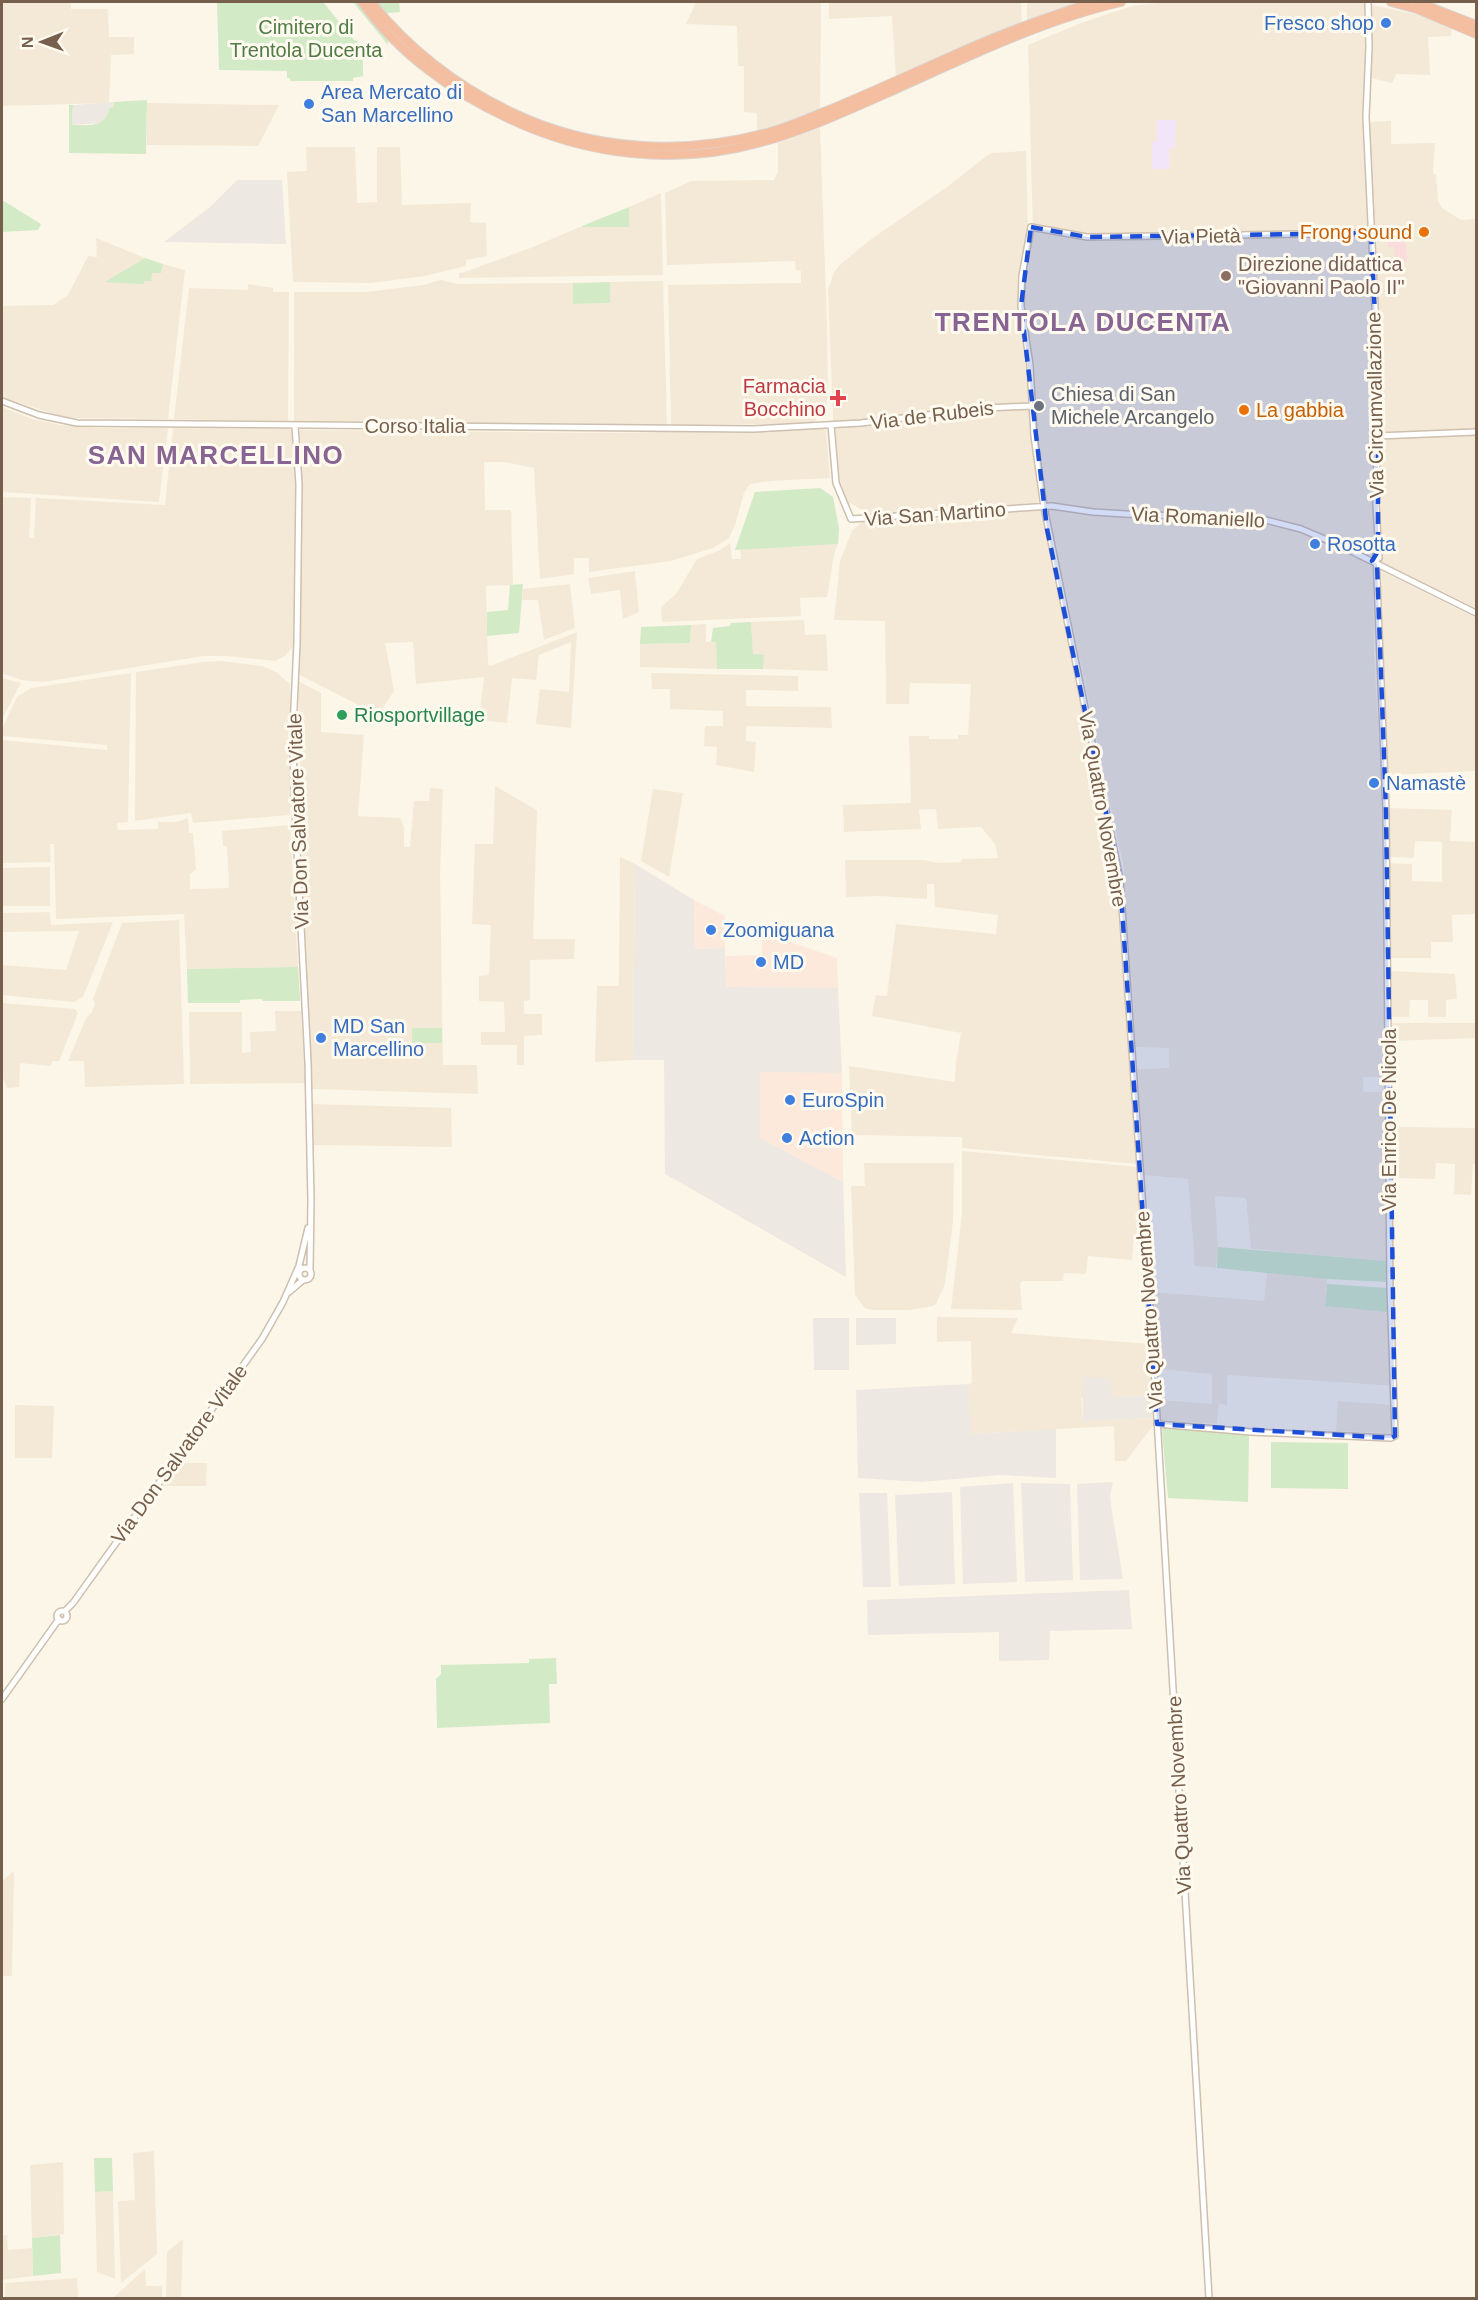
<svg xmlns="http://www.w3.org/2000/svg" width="1478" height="2300" viewBox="0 0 1478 2300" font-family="Helvetica,sans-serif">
  <rect width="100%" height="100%" fill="#fcf6e8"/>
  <!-- residential -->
  <path fill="#f4e9d7" d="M2 2H71V9H108L109 37H134V54L111 55 109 103 2 106Z
    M696 2H821L820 113 757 133V113L744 112V66H738L737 26 686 24Z
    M829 2H1021L1022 25 896 79 892 16 829 19Z
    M1027 2H1086L1027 23Z
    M1165 2H1358L1419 15 1452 26 1451 36 1428 37 1430 75 1396 74 1392 83 1371 78 1369 122 1391 121V144L1435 143 1433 173 1436 175 1438 201 1442 208 1461 220 1476 219V608L1369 556 1373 566 1374 652 1383 811 1385 1077H1363V1092H1386L1387 1261 1251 1249 1246 1198 1215 1196 1218 1247 1216 1268 1194 1266V1251L1188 1179 1143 1175 1138 1069 1169 1068V1048L1136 1047 1123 864 1045 494 1036 430 1031 350 1023 301 1033 234 1028 45 1081 23 1132 6Z
    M147 103 279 105 258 146 147 145Z
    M820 128 827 326 828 393 826 408 814 422 802 424 671 425 668 285 801 283V271L796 270 795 261 667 265 665 193 691 181 774 180 778 172V143Z
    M306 147H355L357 203 377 202V147H400L402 205 471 203 470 222 486 223 487 256 466 260V266L425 276 371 283 293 282 287 172 307 171Z
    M1026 151 1028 230 1019 287V315L1029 372 1032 433 1039 500 1048 544 1115 877 1138 1164 962 1148V1137L852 1135 849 1066 955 1082 956 1062 961 1033 872 1016 876 995 887 996 896 924 996 934 998 915 935 907 934 884H927V899L880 896 846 897 845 860H924L938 863 961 862 962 859 998 858 995 844 981 827 938 829 936 809 919 810 921 829 844 832 843 805 911 803 909 736H929V739H958V735H968L971 684 910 683 909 704H886L885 621 834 620 840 561 852 531 863 521 862 510 848 502 839 487 837 477 834 441 828 290 834 272 841 264 870 240 947 187 985 157 992 153Z
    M661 193 663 275 459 278V274L533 247 582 226 629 227V207Z
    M96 238 145 258 107 282 144 281 152 272 161 273 163 264 185 270 168 419 75 418 57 415 2 397V306L53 305 68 295 88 256 97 257Z
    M441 280 458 284 573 283V304L610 303V282L663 281 667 425 294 421V292H367L423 285Z
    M248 284 273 288V292H289L288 421 174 419 189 288 248 290Z
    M2 407 32 419 61 425 96 428H168L159 502 2 492Z
    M173 428 291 429 296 452 293 647 285 656 275 661 226 656H203L43 682 21 680 2 673V497L31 498 29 538H34L36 498 165 505Z
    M822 428 826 431 830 478 771 481 750 484 744 493 735 525 729 538 713 548 671 561 589 572V558H574V574L540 579 534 468 504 462H484L485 510H511L513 585 486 586 488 664 490 666 577 632 571 728 536 724 540 689 569 692 571 642 539 655 536 680 512 678 507 723 479 720 484 677 416 684 413 642 385 643 394 691 378 715 298 674 301 478 298 430 619 433Z
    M730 543 732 559H741L740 549 838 544 834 554 827 597 800 598 801 616 662 622 661 607 676 594 697 559 720 550Z
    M635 571 639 612 623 619 620 590 591 594 588 578Z
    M1381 571 1476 618V771L1388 775Z
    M570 584 575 628 544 640 538 600H522L523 589Z
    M804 620 805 635 826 634 828 671 763 669V655H753L751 622Z
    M706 624V642L716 641 717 669 640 667V644L690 643 691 625Z
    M222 661 262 666 276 672 290 684V815L193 823 191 813 135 821 136 672 203 662Z
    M131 673 128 822 117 823 118 830 158 829V822H177L188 818 189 833H193L196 870 190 874V889L229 888 227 846H223L222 831 290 825 298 967 187 969 184 914 56 919 54 844H50L51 862 2 863V740L107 750V745L2 736V729L17 697 31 688Z
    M651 673 798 676V691L746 690V706L831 707 832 728 746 726V741L756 742 754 772 716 765 717 747 704 746 705 726H723V711L670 709V689H652Z
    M2 678 21 683 2 719Z
    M298 681 321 693V732L364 735 358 816 400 818 404 827V847H410L414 801H429L430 788 443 789 440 873 443 1065H477L478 1094 312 1089 305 956Z
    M495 786 537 810 533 939H575L574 959 530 960V1000L524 1001V1014H542V1035L524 1036V1065H517V1045H481V1032H505L504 1002 479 1001V976L489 975 491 925 472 924 475 844H493Z
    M653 789 683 793 669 877 641 861Z
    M1389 808 1452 810 1450 841 1476 842V914L1452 915 1453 942H1431V958H1391L1389 863 1412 864V881L1442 882V842L1415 841 1414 858 1389 857Z
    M620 857 635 864 633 1060 595 1062 597 986H619Z
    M50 867V906H2V868Z
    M50 912 51 925 113 922 83 997 74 1002 2 995V965L66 970 79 931 2 932V913Z
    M179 920 184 1084 85 1087 84 1061H68L86 1018 92 1012 95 1003 93 999 122 923Z
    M1391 971 1455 974 1457 999 1446 1000V1017H1428V1000H1410L1409 1017H1391Z
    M2 1003 75 1009 78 1013 59 1061H52L51 1066 20 1063 19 1087 7 1088 2 1075Z
    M275 1011H301L305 1083 190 1084 189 1012H242V1053L251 1052 250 1032 276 1031Z
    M1392 1023H1476V1038L1392 1041Z
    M312 1104 451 1108 452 1147 312 1145Z
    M1393 1127 1476 1128V1164H1473L1471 1195 1454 1194 1455 1164 1436 1163 1435 1179 1394 1178Z
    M962 1151 1138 1167 1143 1238H1134L1132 1260 1088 1256 1086 1274 1064 1273 1063 1281H1022L1020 1284 1022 1310 951 1309 962 1214Z
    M864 1163H954L953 1221 945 1284 936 1304 933 1306 909 1310H871L865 1308 855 1295 851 1186H865Z
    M1267 1273 1327 1279 1325 1306 1393 1312 1397 1386 1227 1375V1405L1219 1404 1217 1424 1160 1420V1400L1212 1404V1374L1158 1369 1152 1292 1264 1301Z
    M937 1317 1018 1318 1011 1333 1150 1344 1154 1396 1081 1398 1083 1421 1154 1418 1155 1423 1126 1461H1115L1114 1426 970 1434 968 1384 972 1383 971 1341 937 1342Z
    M1338 1401 1391 1405 1392 1430 1388 1433 1336 1431Z
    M15 1405 54 1406 52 1458H15Z
    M178 1463H207L206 1486H161Z
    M14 1871 12 1976H2V1881Z
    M154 2151 157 2254 121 2283 118 2201 135 2200 133 2153Z
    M63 2162 64 2234 32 2238 30 2165Z
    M113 2191 115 2279 97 2272 95 2192Z
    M7 2235 8 2250 32 2248 33 2276 2 2280V2236Z
    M183 2239 181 2298H166L167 2252Z
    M145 2269 146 2286H162V2298H113Z
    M77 2278 78 2298H5V2283Z"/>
  <!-- commercial -->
  <path fill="#fce9dc" d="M694 900 725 916V948L695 949Z
    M762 932 837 958 838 988 725 987 726 956 762 955Z
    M760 1071 842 1073 843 1182 760 1138Z"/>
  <!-- industrial -->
  <path fill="#ede8e1" d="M114 102V107L109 108 106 119 102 123 72 125V110L74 105Z
    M237 180H282L286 244 164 242 210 207Z
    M635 864 694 900 695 949 725 948 726 987 838 988 842 1073 760 1072V1138L843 1182 846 1277 665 1174 664 1060H633Z
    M813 1318H849V1370H814Z
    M856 1318H896V1344L856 1345Z
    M1082 1377 1111 1378V1397L1154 1396V1418L1083 1421Z
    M968 1384 971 1434 1056 1429V1478L1001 1475 921 1482 858 1478 856 1390Z
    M1113 1482 1110 1496 1112 1511 1123 1579 1080 1580 1077 1484Z
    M1013 1483 1017 1582 963 1584 960 1487Z
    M1021 1483 1070 1484 1073 1580 1025 1582Z
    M952 1492 955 1584 899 1586 895 1495Z
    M859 1493H887L891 1587H863Z
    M1129 1590 1132 1629 1050 1631 1049 1660 999 1661V1632L868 1635 867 1600Z"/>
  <!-- education -->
  <path fill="#f3e5f9" d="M1157 120H1176L1175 148 1169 149 1170 169H1152V142L1157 141Z"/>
  <!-- medical -->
  <path fill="#fadcdc" d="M1405 236 1407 261 1395 262 1394 247H1388L1387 237Z"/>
  <!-- green -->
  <path fill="#d2eac6" d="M217 2H323L355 41H357V45L363 46V76L353 78V81H290V78H287V71L219 70Z
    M353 2H399L400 12 387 13 388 45Z
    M147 100 146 154 69 153V105H74L72 110V125C90 125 106 128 109 108L114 107V102Z
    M2 200 41 224 38 230 2 232Z
    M629 207V227H582V226Z
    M145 258 163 264 161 273H152L151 281H144V284L105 282Z
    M610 282V303L573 304V283Z
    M820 488 833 497 839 528 838 544 735 550 755 492Z
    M523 584 519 633 487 636V612L508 610 510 585Z
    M751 622 753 654 764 655 763 669H717L716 642H711L713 628 730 626 731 623Z
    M691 625 690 643 640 644 641 627Z
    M298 967 300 1001H263L262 999 240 1000V1003H188L187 969Z
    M412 1028H442V1043H412Z
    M1218 1247 1387 1261 1388 1282 1327 1279 1217 1268Z
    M1327 1284 1387 1288 1388 1312 1325 1306Z
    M1166 1426 1249 1435 1248 1502 1168 1498 1162 1430Z
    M1271 1442 1348 1443V1489L1271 1488Z
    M556 1658 557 1684H549L550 1723 437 1728 436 1679 441 1674V1665L529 1663V1659Z
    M94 2158H112L113 2191 95 2192Z
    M60 2235 61 2273 33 2276 32 2238Z"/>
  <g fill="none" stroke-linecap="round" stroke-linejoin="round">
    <!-- minor casing -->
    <g stroke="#cebfae" stroke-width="8">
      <path id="minor" d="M1368 2 1369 47 1366 117 1378 370 1376 504 1379 558
        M2 401 39 415 77 423 753 429 861 423 985 408 1032 406
        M831 425 836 483 851 519 1052 506 1093 512 1142 515 1254 517 1301 529 1343 547 1476 613
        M295 426 299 484 297 643 293 729 294 791 308 1062 311 1200 310 1270
        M1377 436 1476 432
        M299 1274a6 6 0 1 1 12 0a6 6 0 1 1-12 0Z
        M289 1292 303 1280
        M1157 1424 1251 1432 1391 1438 1395 1436 1390 1286 1386 810 1376 554
        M57 1616a5 5 0 1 1 10 0a5 5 0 1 1-10 0Z
        M65 1611 73 1603 262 1339 283 1302 299 1266 308 1228
        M2 1699 59 1619
        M1209 2298 1154 1367 1120 879 1044 507 1034 436 1030 365 1021 306 1022 276 1031 227 1087 237 1371 233"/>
    </g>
    <!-- highway casing -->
    <g stroke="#dbd5d0" stroke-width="10">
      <path id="highway" d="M362 2C398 53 453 93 510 119 586 155 675 166 758 143 801 132 844 112 885 94 961 60 1039 21 1121 2
        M371 2C409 49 458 87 513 113 594 151 684 156 770 132 792 126 813 116 834 108 874 91 914 73 954 55 1000 34 1047 17 1095 2
        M1391 2 1417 9 1476 34
        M1417 2 1476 25"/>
    </g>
    <!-- minor -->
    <use href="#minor" stroke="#fff" stroke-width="5"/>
    <!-- highway -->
    <use href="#highway" stroke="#f4bea1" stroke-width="8"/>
  </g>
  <!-- marked area -->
  <path fill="#1d4ed8" fill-opacity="0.2" stroke="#1d4ed8" stroke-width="4.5" stroke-dasharray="12 8" stroke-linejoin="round" d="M1031 227 1087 237 1371 233 1378 378V551L1372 561 1377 564 1386 810 1395 1436 1391 1438 1157 1424 1120 879 1047 529 1021 306Z"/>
  <!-- markers -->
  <g fill="#3f7fe0" stroke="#fffaef" stroke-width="2">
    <circle cx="1386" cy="23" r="6"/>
    <circle cx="309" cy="104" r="6"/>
    <circle cx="1315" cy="544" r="6"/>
    <circle cx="1374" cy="783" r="6"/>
    <circle cx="711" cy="930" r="6"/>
    <circle cx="761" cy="962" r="6"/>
    <circle cx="321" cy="1038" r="6"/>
    <circle cx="790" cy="1100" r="6"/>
    <circle cx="787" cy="1138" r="6"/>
  </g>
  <g fill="#e8710a" stroke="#fffaef" stroke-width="2">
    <circle cx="1424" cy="232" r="6"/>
    <circle cx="1244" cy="410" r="6"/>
  </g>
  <circle fill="#8d6e63" stroke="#fffaef" stroke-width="2" cx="1226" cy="276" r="6"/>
  <path fill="#e0444e" stroke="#fffaef" stroke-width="2" d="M835 389h6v6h6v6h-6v6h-6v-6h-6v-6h6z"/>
  <circle fill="#6b7280" stroke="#fffaef" stroke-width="2" cx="1039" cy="406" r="6"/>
  <circle fill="#2e9e5b" stroke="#fffaef" stroke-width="2" cx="342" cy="715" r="6"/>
  <g text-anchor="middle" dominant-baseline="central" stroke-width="6" stroke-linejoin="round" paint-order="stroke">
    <!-- shop labels -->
    <g font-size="20" fill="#366cbe" stroke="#fffaef" text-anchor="start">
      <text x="1374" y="23" text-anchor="end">Fresco shop</text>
      <text x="321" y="92">Area Mercato di<tspan x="321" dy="23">San Marcellino</tspan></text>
      <text x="1327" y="544">Rosotta</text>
      <text x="1386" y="783">Namastè</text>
      <text x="723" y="930">Zoomiguana</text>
      <text x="773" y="962">MD</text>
      <text x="333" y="1026">MD San<tspan x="333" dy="23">Marcellino</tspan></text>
      <text x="802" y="1100">EuroSpin</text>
      <text x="799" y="1138">Action</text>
    </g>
    <!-- park labels -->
    <g font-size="20" fill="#507b44" stroke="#fffaef">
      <text x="306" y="27">Cimitero di<tspan x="306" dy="23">Trentola Ducenta</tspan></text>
    </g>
    <!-- food labels -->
    <g font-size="20" fill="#c56008" stroke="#fffaef" text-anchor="end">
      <text x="1412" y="232">Frong sound</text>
      <text x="1256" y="410" text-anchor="start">La gabbia</text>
    </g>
    <!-- street labels -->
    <g font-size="20" fill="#765f4c" stroke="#fffaef">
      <text transform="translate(1201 236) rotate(-1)">Via Pietà</text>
      <text transform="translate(1375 405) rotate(-91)">Via Circumvallazione</text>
      <text transform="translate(932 415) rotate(-7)">Via de Rubeis</text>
      <text x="415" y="426">Corso Italia</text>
      <text transform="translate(935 514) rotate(-4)">Via San Martino</text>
      <text transform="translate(1198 517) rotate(3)">Via Romaniello</text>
      <text transform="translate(1103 809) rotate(80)">Via Quattro Novembre</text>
      <text transform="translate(298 821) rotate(-92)">Via Don Salvatore Vitale</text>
      <text transform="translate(1389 1120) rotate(-90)">Via Enrico De Nicola</text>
      <text transform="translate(1149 1310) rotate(-94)">Via Quattro Novembre</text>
      <text transform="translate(179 1454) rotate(-54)">Via Don Salvatore Vitale</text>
      <text transform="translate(1179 1795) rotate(-93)">Via Quattro Novembre</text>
    </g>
    <!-- education labels -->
    <g font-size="20" fill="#785e54" stroke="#fffaef" text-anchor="start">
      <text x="1238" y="264">Direzione didattica<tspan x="1238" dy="23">"Giovanni Paolo II"</tspan></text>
    </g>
    <!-- health labels -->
    <g font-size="20" fill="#be3a42" stroke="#fffaef" text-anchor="end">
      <text x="826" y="386">Farmacia<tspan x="826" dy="23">Bocchino</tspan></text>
    </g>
    <!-- worship labels -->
    <g font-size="20" fill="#5b616d" stroke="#fffaef" text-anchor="start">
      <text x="1051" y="394">Chiesa di San<tspan x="1051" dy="23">Michele Arcangelo</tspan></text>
    </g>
    <!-- leisure labels -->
    <g font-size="20" fill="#27864d" stroke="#fffaef" text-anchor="start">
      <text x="354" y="715">Riosportvillage</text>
    </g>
    <!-- district labels -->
    <g font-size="26" font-weight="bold" letter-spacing="1.5" fill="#876492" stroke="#fffaef">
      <text x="1083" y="322">TRENTOLA DUCENTA</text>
      <text x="216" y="455">SAN MARCELLINO</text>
    </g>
  </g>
  <!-- border -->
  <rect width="1478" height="2300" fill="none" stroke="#765f4c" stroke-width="6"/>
  <!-- north arrow -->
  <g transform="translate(42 42) rotate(269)" stroke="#fffaef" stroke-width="4.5" paint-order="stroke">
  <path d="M0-4.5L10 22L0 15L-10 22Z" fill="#765f4c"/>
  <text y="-9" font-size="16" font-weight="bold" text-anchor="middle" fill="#765f4c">N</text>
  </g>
</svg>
